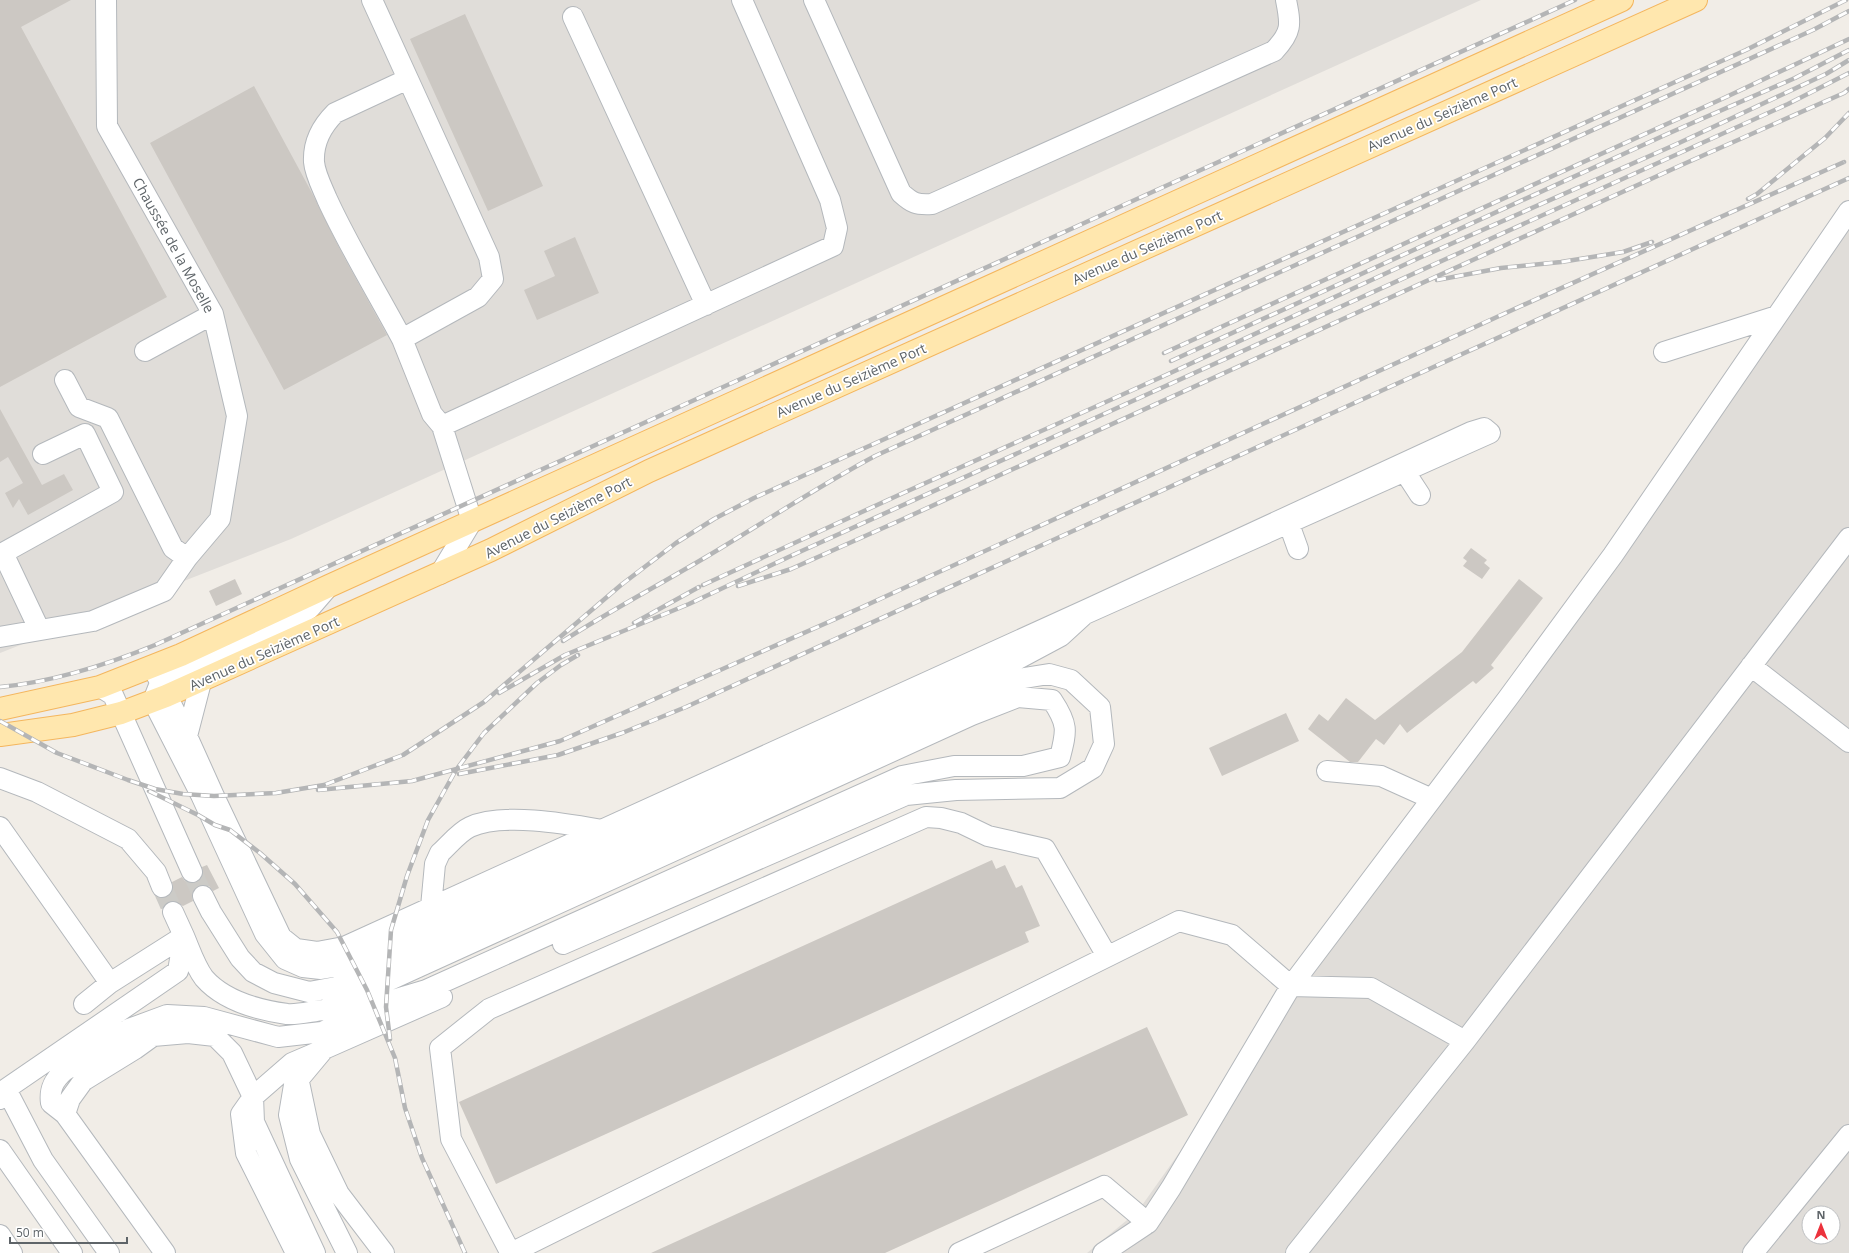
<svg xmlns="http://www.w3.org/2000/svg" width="1849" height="1253" viewBox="0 0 1849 1253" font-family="'Open Sans',sans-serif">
  <rect width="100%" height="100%" fill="#f1ede7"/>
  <!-- industrial -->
  <path fill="#e0ddd9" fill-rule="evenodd" d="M0 0H1481L291 539 0 653Z
    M1849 205V1253H1087L1138 1211ZM1809 1213H1833V1237H1809Z"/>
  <!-- building -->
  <path fill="#ccc8c3" d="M0 0H71L21 27 167 297 0 387Z
    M465 14 543 186 488 211 410 39Z
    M254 86 312 193 344 257 387 335 284 390 150 143Z
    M575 237 599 293 537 320 524 290 555 276 544 251Z
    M0 409 42 485 64 474 73 490 28 515 19 499 13 508 5 493 23 483 8 457 0 462Z
    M1471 548 1487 560 1484 563 1490 568 1482 579 1463 566 1467 561 1463 558Z
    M235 579 242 594 216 606 209 591Z
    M1519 579 1543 598 1491 665 1494 668 1476 684 1473 681 1407 733 1400 724 1384 745 1376 739 1358 762H1350L1308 729 1319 714 1328 721 1346 698 1375 720 1462 652Z
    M1286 713 1299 741 1222 776 1209 748Z
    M992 860 996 869 1005 865 1016 888 1022 885 1040 926 1025 932 1029 942 496 1184 459 1102Z
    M207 865 219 888 213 891 209 886 204 885 198 886 193 890 192 896 193 901 183 906 174 901H169L162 909 156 896 166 898 171 894 173 888 172 882 182 877 185 881 190 883 197 882 202 878 203 874 202 867Z
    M1147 1027 1188 1115 885 1253H651Z"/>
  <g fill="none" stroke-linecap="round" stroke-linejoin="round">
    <!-- minor-tunnel -->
    <path stroke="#cccbc7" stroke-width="20" stroke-dasharray="20 10" stroke-linecap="butt" d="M192 872 203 896
      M162 887 173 912"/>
    <!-- minor casing -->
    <g stroke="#b4b8bc" stroke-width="22">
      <path id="minor" d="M372 0 408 79
        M814 0 901 193C912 203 916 205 932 204L1274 51C1292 32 1291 25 1286 0
        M573 17 706 305
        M402 339C377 292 349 247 327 199 322 187 315 174 314 162 313 142 322 126 335 113L408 79 489 257 493 279 478 297 402 339 432 414 442 426
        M145 351 213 314
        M1664 352 1777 316
        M65 380 79 407 108 418 173 548 187 558
        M1405 472 1420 495
        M1289 524 1298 549
        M440 574 472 521 442 426 833 246 837 228 830 200 742 0
        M39 629 3 553 113 492 85 434 43 454
        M0 637 93 621 164 591 187 558 220 519 237 416 213 314 107 126 106 0
        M152 666 187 736 214 796 281 937 296 949 317 952 344 947 1090 608 1471 432 1484 428 1490 433 1085 614 1061 636 1018 659 390 944 345 965 321 969 303 967 285 959 265 934 201 795 153 701 160 683 286 625 310 608 329 586
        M1751 666 1849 742
        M100 687 113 695 192 872
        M187 736 201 682
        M1327 771 1381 776 1432 799
        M0 778 37 792 128 839 156 872 162 887
        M0 827 110 983
        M203 896 211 912 240 958 253 972 274 983 309 992 336 987 1012 680 1049 674 1071 680 1100 707 1104 744 1093 768 1060 788 956 790 906 795 563 944
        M431 907 435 864 440 853C449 845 459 832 470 827 503 812 568 824 602 830
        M84 1004 110 983 184 936 173 912
        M299 1082 310 1134 339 1194 384 1253
        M6 1089 43 1160 109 1253
        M0 1099 6 1089 178 971 184 936
        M65 1114 70 1099 83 1081 135 1049 153 1036 188 1033 215 1036 232 1053 253 1097 241 1114 246 1153 296 1253
        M0 1150 72 1253
        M0 1235 12 1253
        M510 1252 451 1139 440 1048 489 1009 926 817 941 818 961 823 988 836 1045 849 1107 956
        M165 1253 65 1114 51 1103C49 1089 54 1080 64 1071L129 1029 167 1015 204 1017 278 1037 322 1032 386 1002 426 990 902 776 954 766H1023L1060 757C1067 730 1068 724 1052 700L1018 697 972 715 324 1010C312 1011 299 1015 287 1014 258 1010 224 1001 204 978 195 966 190 950 184 936
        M315 1253 254 1122 253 1097 292 1063 320 1051
        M347 1253 300 1159 289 1115 294 1085 324 1049 442 997
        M511 1253 1179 921 1232 935 1291 986 1371 988 1465 1041
        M959 1253 1104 1186 1148 1223
        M1103 1253 1148 1223 1171 1188 1291 986 1508 698 1613 555 1849 211
        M1296 1253 1465 1041 1849 538
        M1753 1253 1849 1135"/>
    </g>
    <!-- major casing -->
    <g stroke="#f4b65e" stroke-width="24">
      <path id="major" d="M0 709 100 687 181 655 329 586 1622 0
        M0 735 73 725 121 713 166 696 491 550 649 471 1696 0"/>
    </g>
    <!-- minor -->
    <use href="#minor" stroke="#fff" stroke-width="20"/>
    <!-- major -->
    <use href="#major" stroke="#ffe7ae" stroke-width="22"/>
    <!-- rail casing -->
    <g stroke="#b4b5b6" stroke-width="4.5">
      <path id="rail" d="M1748 199 1757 194 1825 138 1849 113
        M1437 280 1501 268 1561 262 1623 252 1652 242
        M1164 353 1724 98 1849 39
        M1171 361 1665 135 1795 78 1849 50
        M703 585 901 494 1166 375 1419 258 1679 143 1826 74 1849 60
        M738 586 791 569 901 520 1686 163 1844 93 1849 89
        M634 623 699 587
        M563 641C610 611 659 585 706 557 763 523 817 487 875 456L1813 30 1849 11
        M0 687C53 682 106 665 155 645L1575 0
        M499 693 565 655 689 604 795 554 1788 104 1849 73
        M0 721 57 753 128 780 155 789 183 794 214 796 276 793 324 785 403 755 484 702 621 585 676 543 714 519 754 498 1746 50 1846 0
        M459 774 558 755 622 733 686 707 1849 178
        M318 790 412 781 560 741 858 609 1521 306 1844 162
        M149 791 198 815 215 825 230 830 260 853 295 884 337 932 367 990 395 1058 405 1108 422 1158 465 1253
        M390 1039 386 1007 391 930 407 876 428 820 456 770 484 733 537 683 561 665 578 655"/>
    </g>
    <!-- rail -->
    <use href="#rail" stroke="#fff" stroke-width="3" stroke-dasharray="9" stroke-linecap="butt"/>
  </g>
  <g text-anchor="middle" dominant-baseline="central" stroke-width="3.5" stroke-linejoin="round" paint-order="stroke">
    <!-- street labels -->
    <g font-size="14" fill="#5e6468" stroke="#fff">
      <text transform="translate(1442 114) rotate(-24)">Avenue du Seizième Port</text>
      <text transform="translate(174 245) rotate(61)">Chaussée de la Moselle</text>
      <text transform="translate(1147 247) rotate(-24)">Avenue du Seizième Port</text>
      <text transform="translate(851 380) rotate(-24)">Avenue du Seizième Port</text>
      <text transform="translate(558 517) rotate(-27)">Avenue du Seizième Port</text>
      <text transform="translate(264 653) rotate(-24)">Avenue du Seizième Port</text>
    </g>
  </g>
  <!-- north arrow -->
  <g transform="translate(1821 1225)"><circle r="19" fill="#ffffff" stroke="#bfc1c3"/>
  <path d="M0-3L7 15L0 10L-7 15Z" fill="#ec323c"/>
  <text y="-6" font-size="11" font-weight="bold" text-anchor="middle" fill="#5e6468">N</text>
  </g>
  <!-- scale -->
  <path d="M10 1237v6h117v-6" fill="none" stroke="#5e6468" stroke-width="2"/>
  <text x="16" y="1237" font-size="12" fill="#5e6468" stroke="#ffffff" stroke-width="3" paint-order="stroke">50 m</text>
</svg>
